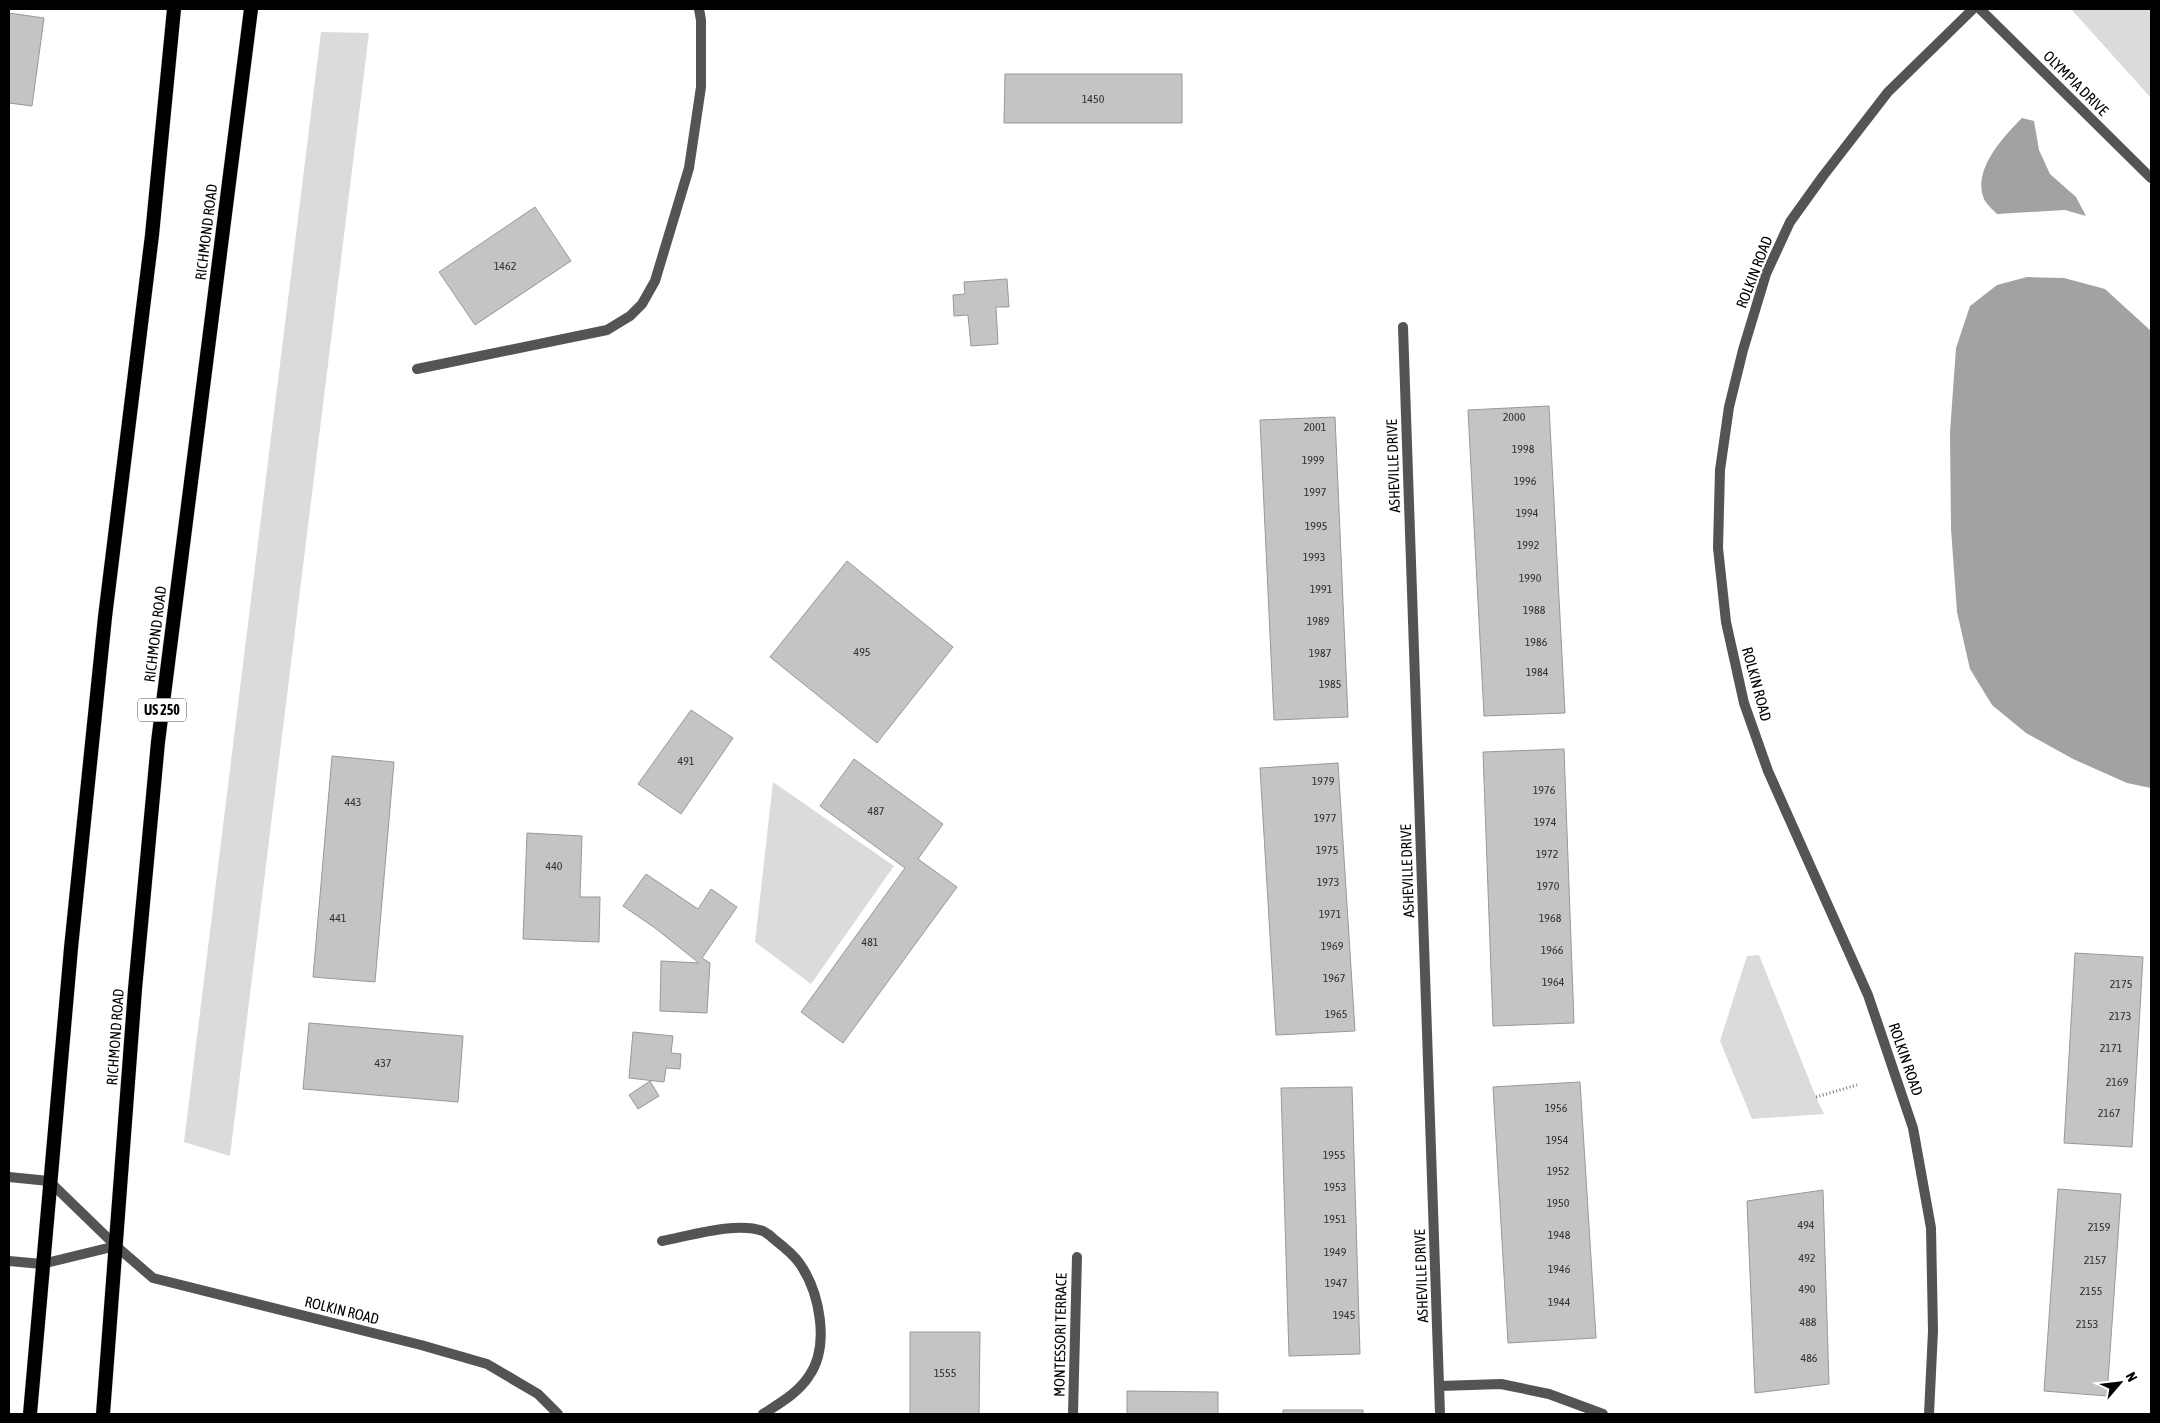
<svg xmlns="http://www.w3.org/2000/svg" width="2160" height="1423" viewBox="0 0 2160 1423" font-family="'Asap Condensed',sans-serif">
  <rect width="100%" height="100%" fill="#fff"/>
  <!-- green -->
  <path fill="#dbdbdb" d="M2071 9H2151V98Z
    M321 32 369 33 230 1156 184 1142Z
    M773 782 894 866 811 984 755 942Z
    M1759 955 1816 1097 1824 1114 1752 1119 1720 1041 1747 956Z"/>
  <!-- water -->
  <path fill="#a2a2a2" d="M2022 118 2034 121 2039 150 2050 174 2076 197 2086 216 2065 210 1997 214C1993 210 1987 205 1984 199 1972 170 2003 137 2022 118Z
    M2027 277 2064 278 2105 289 2151 331V788L2127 783 2073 759 2026 733 1992 705 1970 669 1957 612 1951 529 1950 432 1956 348 1970 306 1997 285Z"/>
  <!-- building -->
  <path fill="#c4c4c4" stroke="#989898" d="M9 13 44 18 32 106 9 103Z
    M1005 74H1182V123H1004Z
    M535 207 571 261 475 325 439 272Z
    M1007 279 1009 307H996L998 344 971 346 968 315 954 316 953 295 965 294 964 282Z
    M1549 406 1565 713 1484 716 1468 410Z
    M1335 417 1348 717 1274 720 1260 420Z
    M847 561 953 647 877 743 770 657Z
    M691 710 733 738 681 814 638 784Z
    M1564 749 1574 1023 1493 1026 1483 752Z
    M332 756 394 762 375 982 313 977Z
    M854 759 943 824 918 859 957 887 843 1043 801 1012 905 868 820 806Z
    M1338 763 1355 1031 1276 1035 1260 768Z
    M527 833 582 836 580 897H600L599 942 523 939Z
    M646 874 698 909 711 889 737 907 702 958 710 963 707 1013 660 1011 661 961 699 963 655 928 623 906Z
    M2075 953 2143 957 2132 1147 2064 1143Z
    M309 1023 463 1036 458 1102 303 1089Z
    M633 1032 673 1036 671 1053 681 1054 680 1069 666 1068 664 1082 629 1078Z
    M650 1081 659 1096 638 1109 629 1095Z
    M1580 1082 1596 1338 1508 1343 1493 1087Z
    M1352 1087 1360 1354 1289 1356 1281 1088Z
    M2058 1189 2121 1194 2107 1396 2044 1391Z
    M1823 1190 1829 1384 1755 1393 1747 1201Z
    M910 1332H980L979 1414H910Z
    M1127 1391 1218 1392V1414H1127Z
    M1283 1410H1363V1414H1283Z"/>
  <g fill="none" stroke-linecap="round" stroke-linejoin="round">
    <!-- trunk casing -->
    <g stroke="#dbdbdb" stroke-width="15">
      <path id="trunk" d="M30 1414 71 948 105 617 152 235 174 9
        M103 1414 135 989 158 742 251 9"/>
    </g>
    <!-- path -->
    <path stroke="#767676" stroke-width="3" stroke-dasharray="1 2.5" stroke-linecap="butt" d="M1816 1097 1857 1085"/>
    <!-- service -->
    <path stroke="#545454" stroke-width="10" d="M417 369 607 330 630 316 642 304 655 281 689 168 701 87V20L699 9
      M662 1241C689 1236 737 1221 763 1231 767 1233 772 1237 775 1240 784 1247 794 1255 800 1264 820 1293 830 1346 809 1376 798 1393 780 1403 763 1414"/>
    <!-- minor -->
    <path stroke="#545454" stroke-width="10" d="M1980 9 2151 178
      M1403 327 1440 1414
      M9 1177 49 1181 116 1246 153 1278 421 1345 487 1364 538 1394 558 1414
      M9 1261 42 1264 116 1246
      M1440 1386 1501 1384 1549 1394 1603 1414
      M1073 1414 1077 1257
      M1929 1414 1933 1331 1931 1228 1913 1128 1868 995 1768 771 1744 703 1726 622 1718 548 1720 470 1729 407 1743 350 1766 274 1790 222 1823 176 1888 92 1973 9"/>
    <!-- trunk -->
    <use href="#trunk" stroke="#000" stroke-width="14"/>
  </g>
  <g text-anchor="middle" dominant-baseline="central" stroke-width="4.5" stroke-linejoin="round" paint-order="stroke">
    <!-- number labels -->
    <g font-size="12" fill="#313131">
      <text x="1093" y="99">1450</text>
      <text x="505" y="266">1462</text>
      <text x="1514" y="417">2000</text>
      <text x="1315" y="427">2001</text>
      <text x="1523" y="449">1998</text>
      <text x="1313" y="460">1999</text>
      <text x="1525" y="481">1996</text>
      <text x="1315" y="492">1997</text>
      <text x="1527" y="513">1994</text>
      <text x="1316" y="526">1995</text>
      <text x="1528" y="545">1992</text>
      <text x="1314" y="557">1993</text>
      <text x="1530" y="578">1990</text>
      <text x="1321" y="589">1991</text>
      <text x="1534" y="610">1988</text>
      <text x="1318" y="621">1989</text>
      <text x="1536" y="642">1986</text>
      <text x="862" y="652">495</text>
      <text x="1320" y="653">1987</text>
      <text x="1537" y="672">1984</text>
      <text x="1330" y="684">1985</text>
      <text x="686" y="761">491</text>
      <text x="1323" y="781">1979</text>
      <text x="1544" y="790">1976</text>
      <text x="353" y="802">443</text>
      <text x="876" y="811">487</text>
      <text x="1325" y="818">1977</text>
      <text x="1545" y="822">1974</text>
      <text x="1327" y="850">1975</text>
      <text x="1547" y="854">1972</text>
      <text x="554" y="866">440</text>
      <text x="1328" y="882">1973</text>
      <text x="1548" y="886">1970</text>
      <text x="1330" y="914">1971</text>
      <text x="338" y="918">441</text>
      <text x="1550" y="918">1968</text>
      <text x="870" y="942">481</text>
      <text x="1332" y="946">1969</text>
      <text x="1552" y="950">1966</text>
      <text x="1334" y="978">1967</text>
      <text x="1553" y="982">1964</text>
      <text x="2121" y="984">2175</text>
      <text x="1336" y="1014">1965</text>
      <text x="2120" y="1016">2173</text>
      <text x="2111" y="1048">2171</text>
      <text x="383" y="1063">437</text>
      <text x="2117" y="1082">2169</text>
      <text x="1556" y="1108">1956</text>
      <text x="2109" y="1113">2167</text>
      <text x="1557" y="1140">1954</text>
      <text x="1334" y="1155">1955</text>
      <text x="1558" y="1171">1952</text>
      <text x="1335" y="1187">1953</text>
      <text x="1558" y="1203">1950</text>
      <text x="1335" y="1219">1951</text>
      <text x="1806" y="1225">494</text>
      <text x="2099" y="1227">2159</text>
      <text x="1559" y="1235">1948</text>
      <text x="1335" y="1252">1949</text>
      <text x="1807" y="1258">492</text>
      <text x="2095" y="1260">2157</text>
      <text x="1559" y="1269">1946</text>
      <text x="1336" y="1283">1947</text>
      <text x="1807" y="1289">490</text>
      <text x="2091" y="1291">2155</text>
      <text x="1559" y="1302">1944</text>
      <text x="1344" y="1315">1945</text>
      <text x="1808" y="1322">488</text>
      <text x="2087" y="1324">2153</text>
      <text x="1809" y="1358">486</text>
      <text x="945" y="1373">1555</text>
    </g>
    <!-- shield labels -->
    <rect fill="#fff" stroke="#4c4c4c" stroke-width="1" x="138" y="698.5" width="48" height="23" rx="4"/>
    <g font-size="14" font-weight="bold" fill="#000">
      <text x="162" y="710">US 250</text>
    </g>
    <!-- street labels -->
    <g font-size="15" fill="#000" stroke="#fff">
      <text transform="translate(2076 83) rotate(45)">OLYMPIA DRIVE</text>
      <text transform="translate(206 232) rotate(-83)">RICHMOND ROAD</text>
      <text transform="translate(1754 272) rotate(-69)">ROLKIN ROAD</text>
      <text transform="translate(1393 466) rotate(-92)">ASHEVILLE DRIVE</text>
      <text transform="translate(155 634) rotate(-83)">RICHMOND ROAD</text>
      <text transform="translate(1757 684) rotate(75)">ROLKIN ROAD</text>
      <text transform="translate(1407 871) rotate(-92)">ASHEVILLE DRIVE</text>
      <text transform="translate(115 1037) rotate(-86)">RICHMOND ROAD</text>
      <text transform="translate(1906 1059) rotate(71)">ROLKIN ROAD</text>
      <text transform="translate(1421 1276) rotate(-92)">ASHEVILLE DRIVE</text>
      <text transform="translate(342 1310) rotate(14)">ROLKIN ROAD</text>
      <text transform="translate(1060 1335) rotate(-89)">MONTESSORI TERRACE</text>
    </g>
  </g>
  <!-- border -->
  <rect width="2160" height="1423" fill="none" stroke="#000000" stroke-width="20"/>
  <!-- north arrow -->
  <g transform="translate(2120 1383) rotate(62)" stroke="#ffffff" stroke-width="4" paint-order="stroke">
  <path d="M0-4L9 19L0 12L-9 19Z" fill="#000000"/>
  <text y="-8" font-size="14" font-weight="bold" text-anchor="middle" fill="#000000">N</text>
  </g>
</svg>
